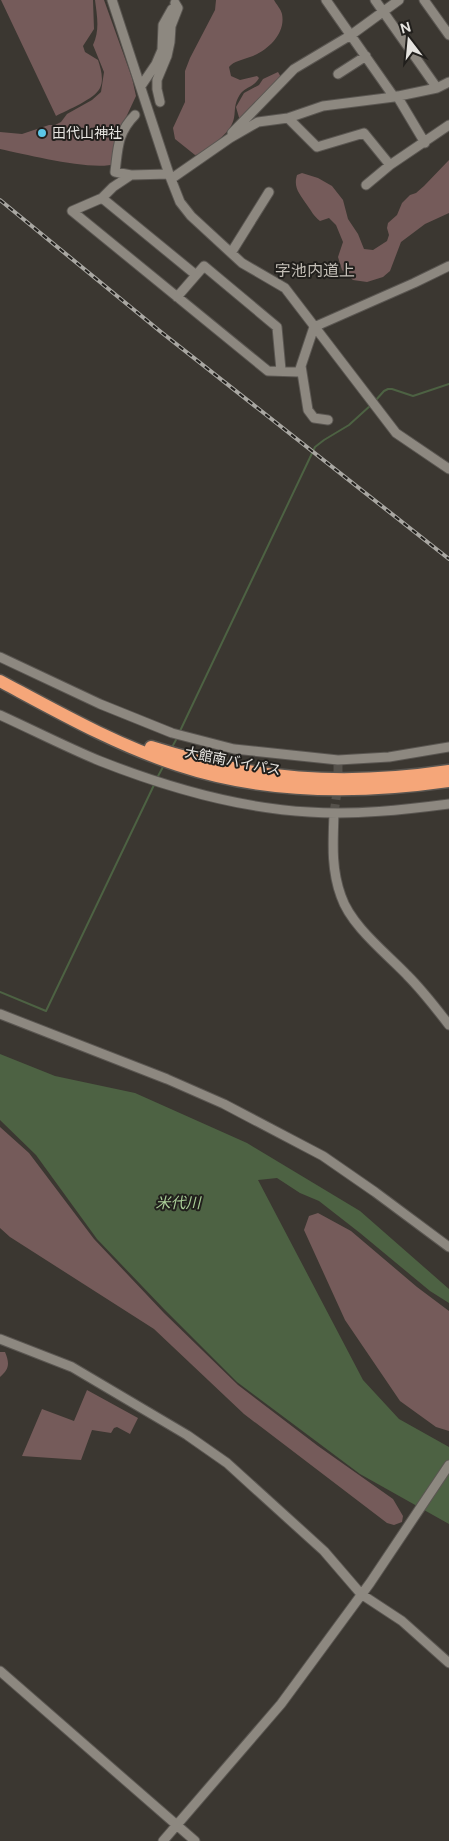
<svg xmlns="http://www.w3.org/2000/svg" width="449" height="1841" viewBox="0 0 449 1841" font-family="'DM Sans','Noto Sans JP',sans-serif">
  <rect width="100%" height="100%" fill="#3b3731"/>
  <!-- green -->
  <path fill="#755b5a" d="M1 0H93L94 29 83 46 85 52 98 60C101 69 104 80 100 88 95 99 67 110 56 116Z
    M95 0H104L132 78 136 96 121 128 116 164C90 171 29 155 0 149V132L22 134 49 125H55L61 122 67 114 92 100 101 92 104 72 93 45C100 30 97 16 95 0Z
    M216 0H274C276 4 281 9 282 14 286 34 267 51 250 57 242 60 234 61 229 67L231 76 240 80 257 76 259 78C255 86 246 87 241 93 231 107 238 114 231 126 226 135 210 147 202 154L195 155 175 139 173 128 185 102V71L190 58 215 10Z
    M278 72 282 79 240 121 236 107 244 93 259 85 263 79Z
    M449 160V213L425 224 401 242 390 271 383 277 367 282 353 280 342 270 338 257 343 242 336 225 329 218 320 221C313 215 312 212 307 205 300 194 293 188 297 175L302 173 318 178 332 186 343 200 348 219 358 234 364 249 373 250 387 241 389 235 387 228 388 223 397 215 402 203 410 195 416 193 424 186Z
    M0 1127 29 1153 94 1239 164 1313 238 1385 318 1446 393 1499 403 1516 402 1522 394 1525 387 1523 244 1414 154 1329 10 1237 0 1228Z
    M318 1213 351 1231 417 1287 449 1311V1431L436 1427 400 1401 345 1320 304 1230 309 1216Z
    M0 1352H5C10 1364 9 1369 0 1377Z
    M87 1390 138 1418 130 1434 117 1427 114 1428 111 1433 92 1430 81 1460 22 1456 42 1409 74 1421Z"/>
  <!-- water -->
  <path fill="#4d6243" d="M0 1054 55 1076 135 1093 247 1143 360 1211 449 1289V1303L430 1291 360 1233 319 1201 300 1193 277 1178 258 1180 363 1380 399 1419 449 1447V1524L360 1474 237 1382 164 1309 97 1239 36 1155 0 1120Z"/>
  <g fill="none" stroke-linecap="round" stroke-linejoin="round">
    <!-- stream -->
    <path stroke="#4d6243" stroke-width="2" d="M375 401 384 391 388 389H392L413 396 449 384
      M180 731 315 447 324 440 349 425 371 405
      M171 749 177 738
      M157 778 164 765
      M0 992 46 1011 154 785"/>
    <!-- minor-tunnel -->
    <path stroke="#55514b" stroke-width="9" stroke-dasharray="9 4.5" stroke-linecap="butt" d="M334 813 338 785V760"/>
    <!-- minor casing -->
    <g stroke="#5a5651" stroke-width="11">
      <path id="minor" d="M112 0 169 174 180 202 191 216 242 263 285 288 396 433 449 469
        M326 0 394 97
        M375 0 437 88
        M424 0 449 35
        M338 74 366 56
        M141 86 156 64 162 50 163 25 172 9
        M397 96 425 143
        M160 102 157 89V80L167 56 170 42 171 26 178 8 175 3
        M135 115C117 133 118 149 115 172L131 175 169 174
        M288 118 317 147 364 133 390 165
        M232 133 294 69 351 35 399 0
        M131 175 113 187 102 198 72 211 268 371 299 372 314 327
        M171 179 230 138 258 122 288 118 323 106 394 97 437 88 449 82
        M366 185 390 165 449 125
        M102 198 196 275
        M231 253 269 192
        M177 297 204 266 277 327 281 370
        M314 327 414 283 449 266
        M301 366 308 410 314 418 328 420
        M0 657 100 704 172 733 234 749 338 760 389 757 449 747
        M0 715C33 730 66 747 100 761 166 787 237 808 309 812 356 815 403 810 449 804
        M334 813C333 842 331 869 341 896 351 926 386 953 407 975 422 990 436 1008 449 1025
        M0 1014 167 1079 224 1104 323 1156 375 1192 449 1247
        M0 1339 72 1367 187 1435 227 1463 324 1551 361 1594 402 1621 449 1663
        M0 1671 195 1841
        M163 1841 281 1704 370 1583 449 1465"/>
    </g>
    <!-- highway casing -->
    <g stroke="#5a5651" stroke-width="15">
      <path id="highway" d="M0 681C58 712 116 745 178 765 265 794 359 794 449 781
        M151 747C255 780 341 787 449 771"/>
    </g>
    <!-- minor -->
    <use href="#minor" stroke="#8d8880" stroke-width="9"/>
    <!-- highway -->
    <use href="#highway" stroke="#f5a679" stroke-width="12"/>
    <!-- rail casing -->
    <g stroke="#a9a7a2" stroke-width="4">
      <path id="rail" d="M0 200 161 332 449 559"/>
    </g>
    <!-- rail -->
    <use href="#rail" stroke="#211f1c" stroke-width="2" stroke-dasharray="5.5" stroke-linecap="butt"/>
  </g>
  <!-- markers -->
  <circle fill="#5cc7e8" stroke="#211f1c" stroke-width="2" cx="42" cy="133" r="5"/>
  <g text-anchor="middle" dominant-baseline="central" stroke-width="4" stroke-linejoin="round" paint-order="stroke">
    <!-- poi labels -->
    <g font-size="14" fill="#e6e4e0" stroke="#211f1c" text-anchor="start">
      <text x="52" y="133">田代山神社</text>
    </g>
    <!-- street labels -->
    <g font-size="14" fill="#e6e4e0" stroke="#211f1c">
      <text transform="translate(233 761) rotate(11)">大館南バイパス</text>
    </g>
    <!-- water labels -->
    <g font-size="15" font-style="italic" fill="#a9cd97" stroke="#211f1c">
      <text x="178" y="1203">米代川</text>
    </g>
    <!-- quarter labels -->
    <g font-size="16" fill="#c3beb6" stroke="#211f1c">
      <text x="315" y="270">字池内道上</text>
    </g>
  </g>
  <!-- north arrow -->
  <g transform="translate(409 40) rotate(344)" stroke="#211f1c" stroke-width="4" paint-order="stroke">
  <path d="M0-4L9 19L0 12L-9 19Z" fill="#e6e4e0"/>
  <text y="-8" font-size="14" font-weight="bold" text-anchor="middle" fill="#e6e4e0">N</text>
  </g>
</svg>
